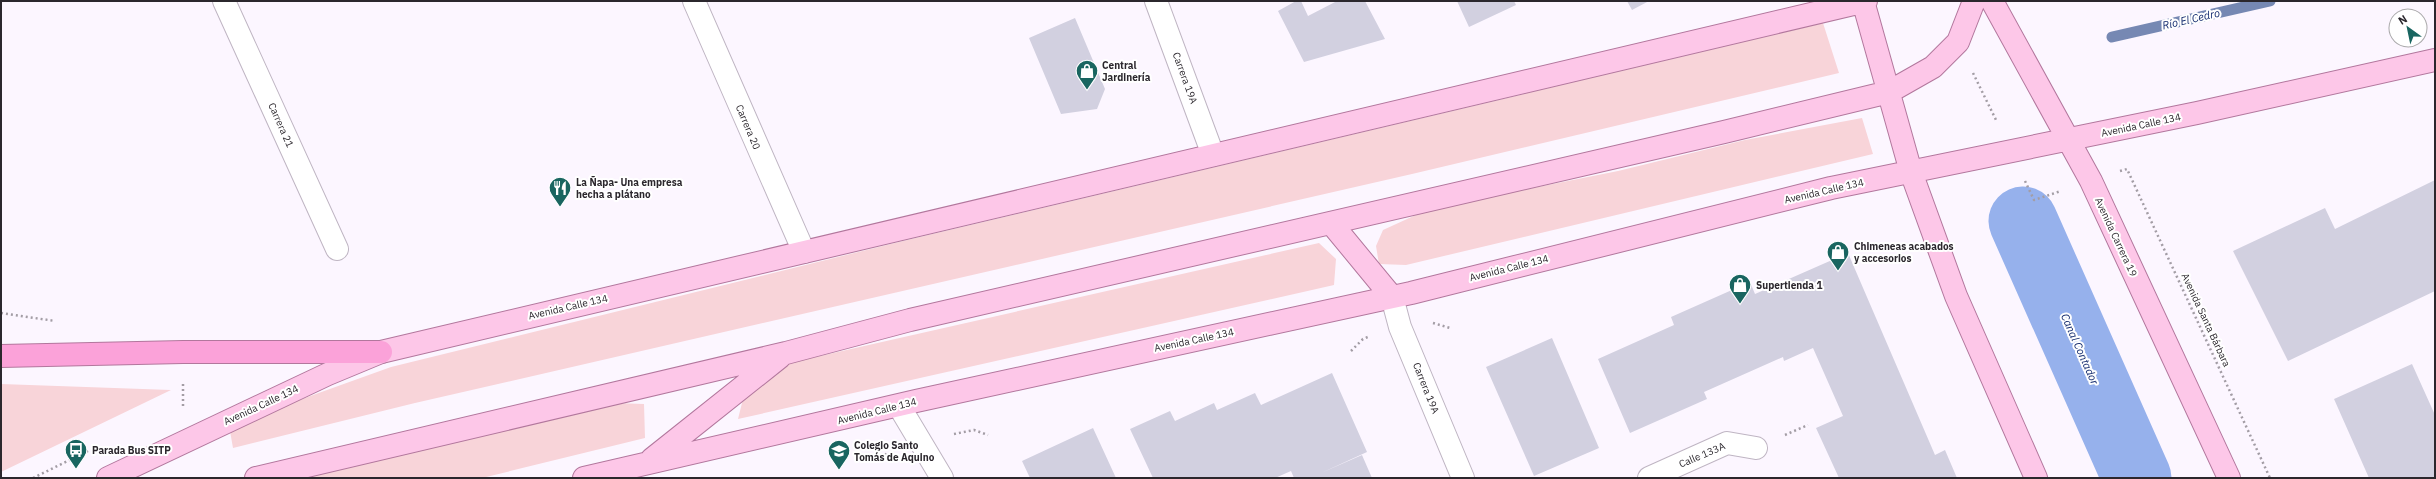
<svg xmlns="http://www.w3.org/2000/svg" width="2436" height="479" viewBox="0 0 2436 479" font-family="'IBM Plex Sans',sans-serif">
  <rect width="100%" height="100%" fill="#fcf6ff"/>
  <!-- green -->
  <path fill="#f8d4d9" d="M1823 23 1839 73 1412 174 415 403 233 448 230 431 302 399 391 367 903 241Z
    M1862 118 1873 154 1406 265 1379 264 1376 246 1383 230 1418 214 1478 199 1618 171 1745 140Z
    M1319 243 1336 259 1334 285 738 419 745 391 789 363Z
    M1 384 171 390 1 472Z
    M615 403 644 404 645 438 482 478H294Z"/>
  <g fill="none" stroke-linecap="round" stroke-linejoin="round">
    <!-- stream -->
    <path stroke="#7688b3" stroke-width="11" d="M2112 37 2270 1"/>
    <!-- river -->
    <path stroke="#96b1ec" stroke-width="69" d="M2023 221 2137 478"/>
  </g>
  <!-- building -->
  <path fill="#d2d0e0" d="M1296 1H1301L1308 16 1337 1H1365L1385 39 1304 62 1278 11Z
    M1457 1H1514L1516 5 1469 27Z
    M1627 1H1649L1632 10Z
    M1075 18 1105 89 1097 109 1061 114 1029 38Z
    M2435 180V291L2288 361 2233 251 2325 208 2335 229Z
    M1848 253 1935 455 1945 450 1957 478H1839L1816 428 1843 416 1813 348 1784 361 1783 357 1704 392 1707 399 1630 433 1598 359 1674 325 1671 317 1750 282 1755 294Z
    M1552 338 1599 448 1534 476 1486 367Z
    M2412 364 2435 415V478H2369L2334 399Z
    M1332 373 1367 452 1321 473 1362 455 1372 478H1294L1291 471 1275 478H1153L1130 429 1170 411 1175 421 1214 403 1217 410 1255 393 1261 405Z
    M1093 428 1116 478H1030L1022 461Z"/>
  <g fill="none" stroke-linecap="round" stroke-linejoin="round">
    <!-- minor casing -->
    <g stroke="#bfb5c3" stroke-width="24">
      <path id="minor" d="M224 1 337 249
        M694 1 804 252
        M1156 1 1213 155
        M1392 297 1400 327 1463 478
        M899 406 942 478
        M1649 478 1727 443 1756 448"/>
    </g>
    <!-- major casing -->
    <g stroke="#b2779d" stroke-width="24">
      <path id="major" d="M1863 1 1911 172 1956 296 2036 478
        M1992 1 2091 181 2229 478
        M1331 223 1392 297
        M652 459 780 357
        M108 478 328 374 381 352 1866 1
        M256 478 786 353 910 320 1724 132 1889 92 1933 67 1958 42 1974 1
        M584 478 916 401 1411 293 1831 188 2197 113 2435 60"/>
    </g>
    <!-- highway casing -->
    <g stroke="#b2779d" stroke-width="24">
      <path id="highway" d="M1 356 183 352H381"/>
    </g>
    <!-- path -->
    <path stroke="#a39da5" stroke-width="2.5" stroke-dasharray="2 3" stroke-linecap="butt" d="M1973 73 1997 122
      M2120 171 2127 169 2270 478
      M2025 181 2034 200 2061 191
      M1 313 55 321
      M1433 323 1450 328
      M1351 351 1363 339 1370 336
      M183 406V383
      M954 434 974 430 988 435
      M1785 435 1808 425
      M885 455 889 452
      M33 478 88 451"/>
    <!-- minor -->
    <use href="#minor" stroke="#fff" stroke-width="22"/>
    <!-- major -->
    <use href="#major" stroke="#fdc7e8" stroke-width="22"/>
    <!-- highway -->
    <use href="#highway" stroke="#fba2d9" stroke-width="22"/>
  </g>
  <!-- icons -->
  <defs>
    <g id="shop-pin" transform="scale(1.15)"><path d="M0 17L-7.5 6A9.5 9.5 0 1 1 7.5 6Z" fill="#196560" stroke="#fff"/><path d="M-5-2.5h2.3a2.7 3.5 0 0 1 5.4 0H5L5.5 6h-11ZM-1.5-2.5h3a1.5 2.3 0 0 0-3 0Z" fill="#fff"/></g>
    <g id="restaurant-pin" transform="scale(1.15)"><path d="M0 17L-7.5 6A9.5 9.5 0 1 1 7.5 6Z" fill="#196560" stroke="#fff"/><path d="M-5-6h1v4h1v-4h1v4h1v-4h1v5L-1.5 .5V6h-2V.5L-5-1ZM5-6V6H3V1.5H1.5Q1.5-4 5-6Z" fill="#fff"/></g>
    <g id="bus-pin" transform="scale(1.15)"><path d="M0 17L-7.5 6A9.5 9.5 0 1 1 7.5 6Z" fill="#196560" stroke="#fff"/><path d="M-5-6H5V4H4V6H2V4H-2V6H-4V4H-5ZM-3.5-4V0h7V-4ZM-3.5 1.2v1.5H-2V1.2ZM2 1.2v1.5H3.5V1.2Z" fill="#fff"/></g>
    <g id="school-pin" transform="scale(1.15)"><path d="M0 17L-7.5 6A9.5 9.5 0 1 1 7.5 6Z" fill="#196560" stroke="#fff"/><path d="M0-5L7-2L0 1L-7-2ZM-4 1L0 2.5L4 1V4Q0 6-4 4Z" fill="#fff"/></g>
  </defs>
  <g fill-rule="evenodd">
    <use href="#shop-pin" x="1087" y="71"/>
    <use href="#restaurant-pin" x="560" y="188"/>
    <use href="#shop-pin" x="1838" y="252"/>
    <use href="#shop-pin" x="1740" y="285"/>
    <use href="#bus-pin" x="76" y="450"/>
    <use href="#school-pin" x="839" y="451"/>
  </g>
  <g text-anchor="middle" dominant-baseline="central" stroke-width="4" stroke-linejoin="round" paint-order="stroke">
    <!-- poi labels -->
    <g font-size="10" font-weight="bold" fill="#2b272d" stroke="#fff" text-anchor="start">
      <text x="1102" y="65">Central<tspan x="1102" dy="12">Jardinería</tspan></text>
      <text x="576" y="182">La Ñapa- Una empresa<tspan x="576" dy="12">hecha a plátano</tspan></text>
      <text x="1854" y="246">Chimeneas acabados<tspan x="1854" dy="12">y accesorios</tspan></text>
      <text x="1756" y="285">Supertienda 1</text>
      <text x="854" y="445">Colegio Santo<tspan x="854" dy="12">Tomás de Aquino</tspan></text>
      <text x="92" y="450">Parada Bus SITP</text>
    </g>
    <!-- street labels -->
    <g font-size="10" fill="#2b272d" stroke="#fff">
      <text transform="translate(1185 78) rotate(70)">Carrera 19A</text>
      <text transform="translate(281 125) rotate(66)">Carrera 21</text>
      <text transform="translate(2141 125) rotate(-12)">Avenida Calle 134</text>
      <text transform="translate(748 127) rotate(67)">Carrera 20</text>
      <text transform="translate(1824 191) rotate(-13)">Avenida Calle 134</text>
      <text transform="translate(2116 237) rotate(65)">Avenida Carrera 19</text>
      <text transform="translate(1509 268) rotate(-14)">Avenida Calle 134</text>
      <text transform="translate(568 307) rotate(-13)">Avenida Calle 134</text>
      <text transform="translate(2206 320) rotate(65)">Avenida Santa Bárbara</text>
      <text transform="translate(1194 340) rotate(-12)">Avenida Calle 134</text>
      <text transform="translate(1426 388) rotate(68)">Carrera 19A</text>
      <text transform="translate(261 405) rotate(-25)">Avenida Calle 134</text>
      <text transform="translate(877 411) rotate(-14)">Avenida Calle 134</text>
      <text transform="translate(1702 455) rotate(-23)">Calle 133A</text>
    </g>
    <!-- water labels -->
    <g font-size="11" font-style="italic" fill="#132b6e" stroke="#fff">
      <text transform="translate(2191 19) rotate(-13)">Río El Cedro</text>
      <text transform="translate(2080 349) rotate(66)">Canal Contador</text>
    </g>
  </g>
  <!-- border -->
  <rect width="2436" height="479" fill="none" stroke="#2b272d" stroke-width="4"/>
  <!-- north arrow -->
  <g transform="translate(2408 28) rotate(327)"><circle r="19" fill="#ffffff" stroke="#aaa9ab"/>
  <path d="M0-3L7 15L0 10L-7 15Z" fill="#196560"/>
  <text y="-6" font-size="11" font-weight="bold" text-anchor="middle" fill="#2b272d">N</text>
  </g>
</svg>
